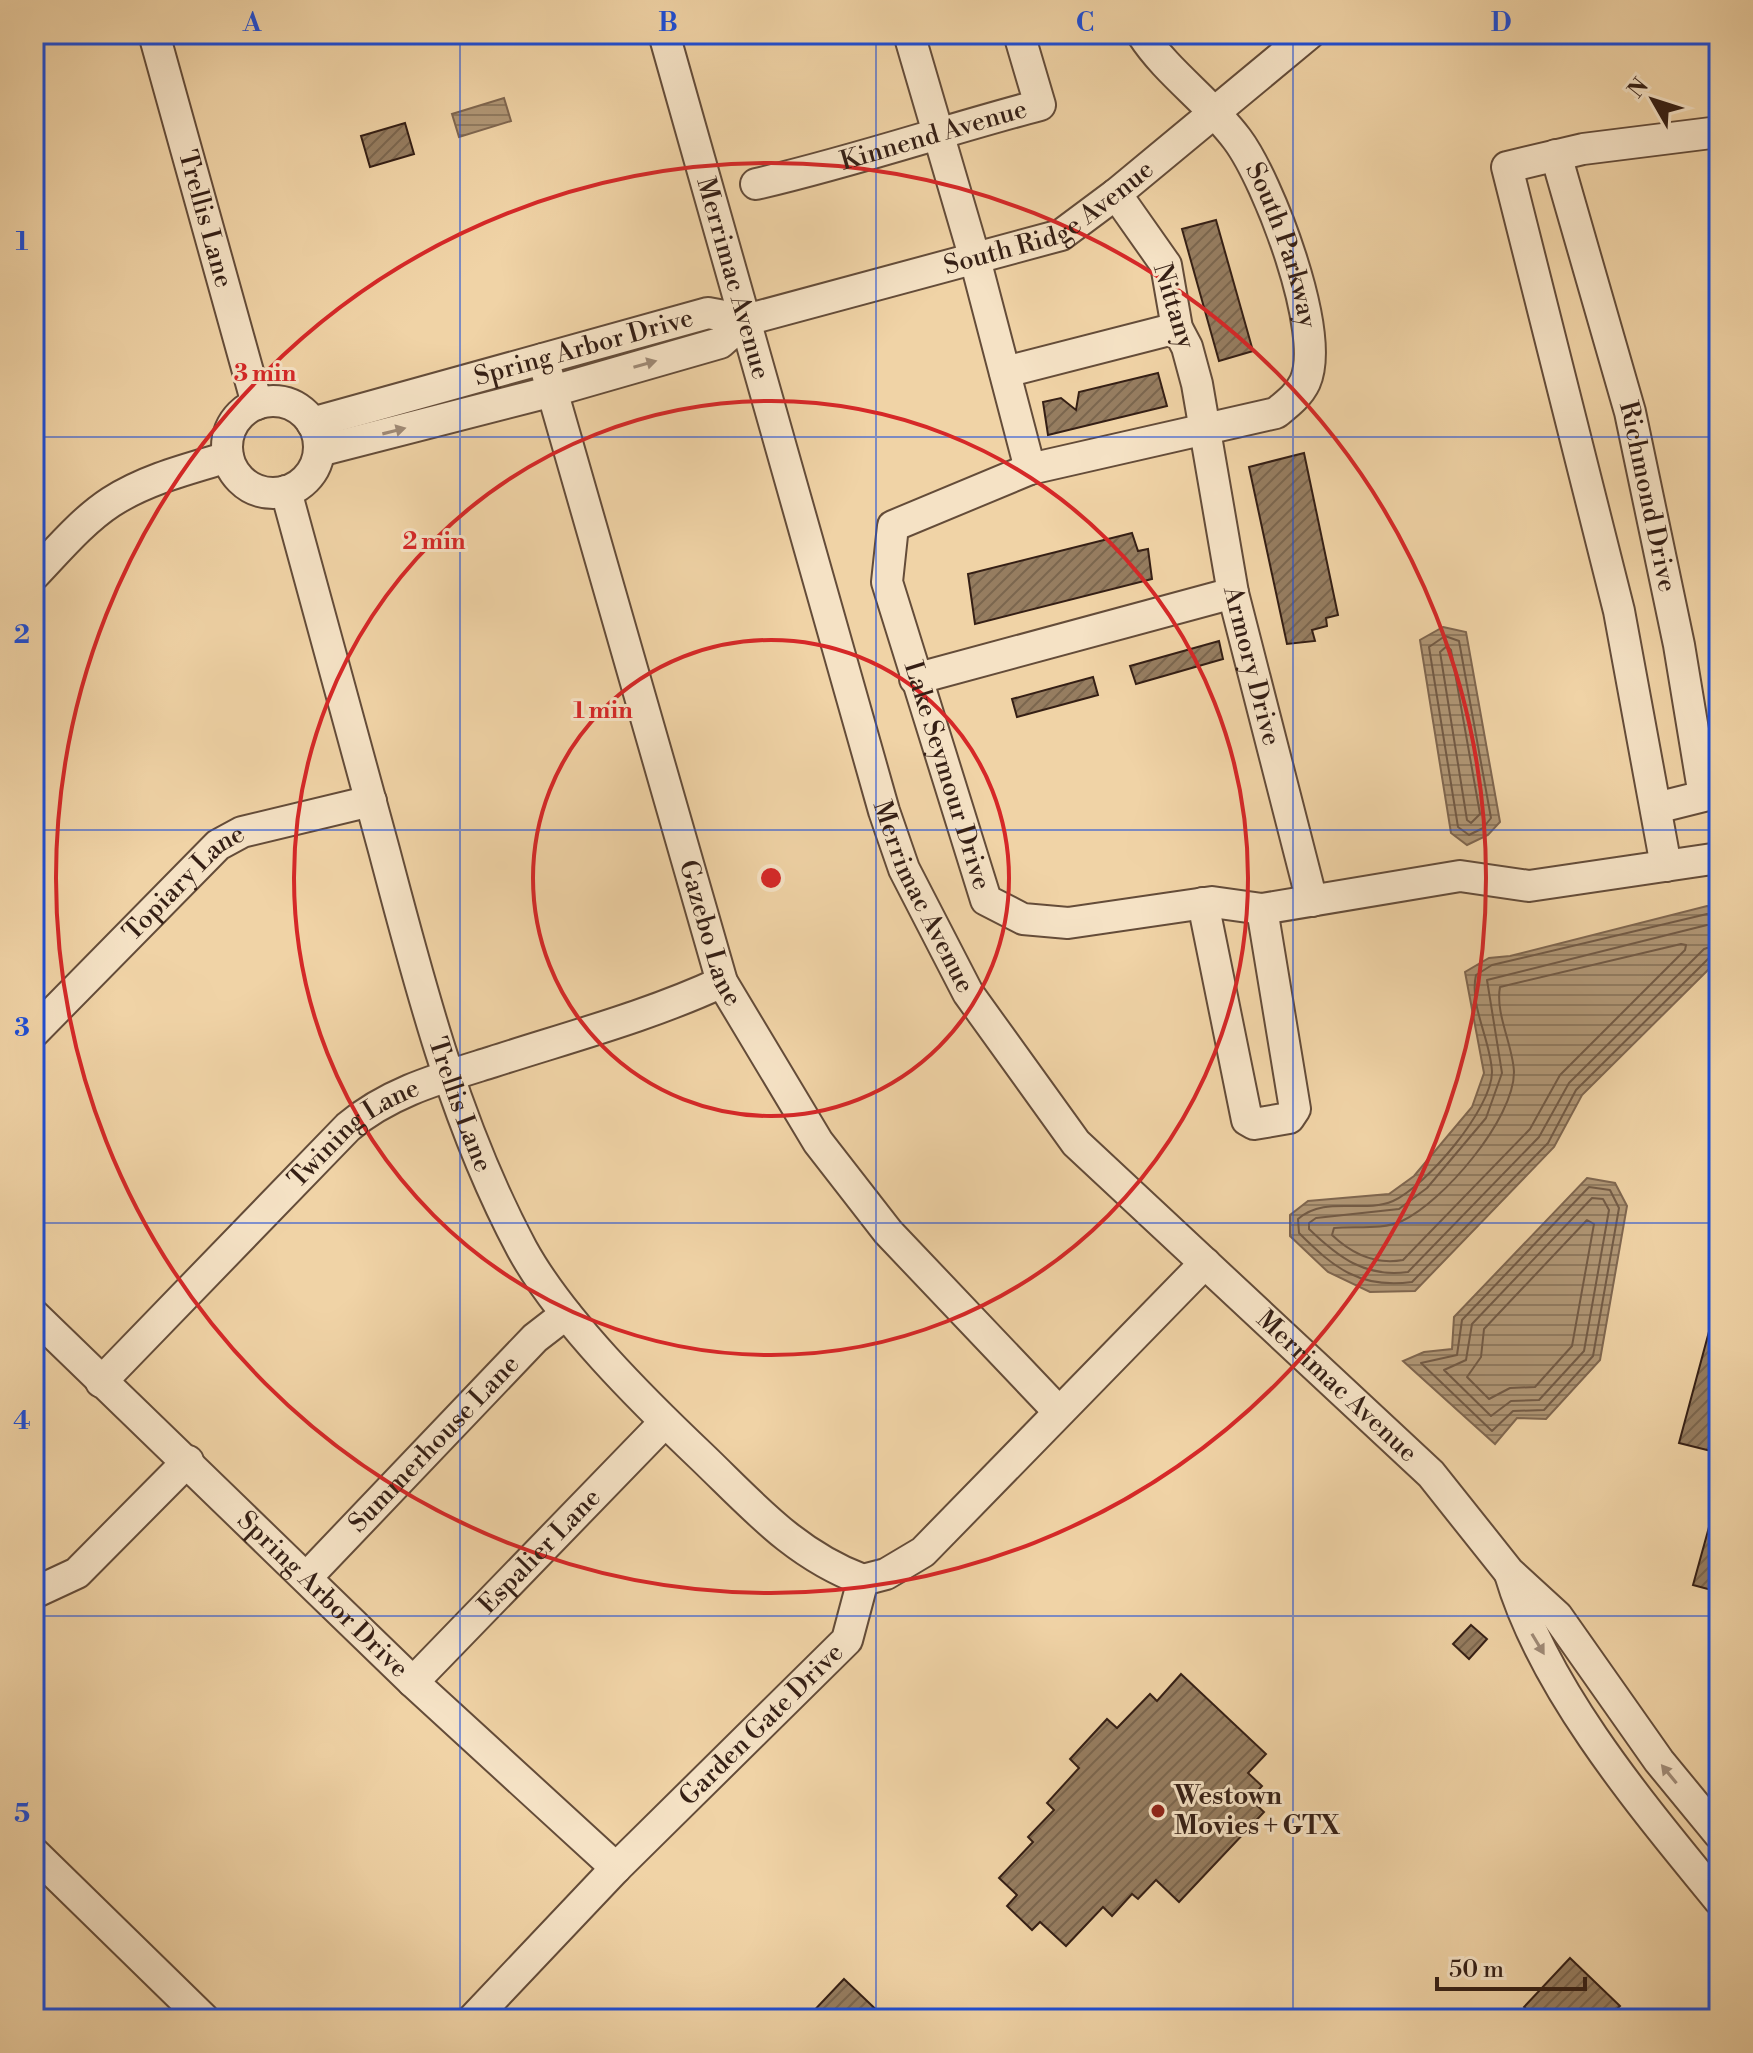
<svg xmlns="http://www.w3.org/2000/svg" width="1753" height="2053" viewBox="0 0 1753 2053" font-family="'Libre Bodoni',serif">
  <defs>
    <pattern id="water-rules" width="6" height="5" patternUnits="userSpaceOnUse" patternTransform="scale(2)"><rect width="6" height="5" fill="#b09675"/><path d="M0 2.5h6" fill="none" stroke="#907a5f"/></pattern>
    <pattern id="building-hatch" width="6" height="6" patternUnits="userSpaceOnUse" patternTransform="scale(2)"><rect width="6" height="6" fill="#967d60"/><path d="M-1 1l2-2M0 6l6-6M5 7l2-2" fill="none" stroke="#7b664e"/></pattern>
  </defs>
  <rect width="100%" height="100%" fill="#f0d3a6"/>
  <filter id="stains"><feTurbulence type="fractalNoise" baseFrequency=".0025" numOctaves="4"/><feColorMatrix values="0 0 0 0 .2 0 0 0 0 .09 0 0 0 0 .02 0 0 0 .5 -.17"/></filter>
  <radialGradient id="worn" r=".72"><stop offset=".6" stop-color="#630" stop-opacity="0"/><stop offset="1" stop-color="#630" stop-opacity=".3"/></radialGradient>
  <!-- water -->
  <path fill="url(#water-rules)" stroke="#7f664f" stroke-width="2" d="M504 98 511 121 459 137 452 114Z
    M1443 627 1466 632 1500 822 1488 835 1467 845 1451 833 1420 640Z
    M1707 906 1719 907V959L1582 1095 1554 1147 1415 1291 1370 1292 1328 1272 1290 1236V1215L1308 1201 1389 1194 1414 1176 1472 1107 1484 1073 1465 972 1489 958 1510 956Z
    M1587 1178 1615 1183 1627 1206 1600 1360 1546 1419 1517 1418 1495 1444 1403 1361 1424 1352 1452 1349 1454 1317Z"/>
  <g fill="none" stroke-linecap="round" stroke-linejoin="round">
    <!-- shore -->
    <path stroke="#725a45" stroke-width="2" d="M1445 636 1459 641 1491 818 1483 828 1469 835 1458 827 1429 647Z
      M1447 646 1451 650 1480 814 1471 823 1467 820 1440 652Z
      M1719 915 1707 914 1492 965 1476 975C1469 1005 1491 1041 1492 1072 1492 1109 1426 1186 1393 1201 1363 1214 1325 1195 1298 1219L1299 1233C1334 1268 1360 1289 1412 1282L1548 1143 1576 1090 1710 957 1719 954
      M1719 925H1707L1487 980 1502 1073 1486 1118 1427 1188 1399 1209 1316 1218 1309 1223V1229C1338 1257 1365 1278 1408 1272L1539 1137 1569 1083 1704 949 1719 944
      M1681 944 1686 945 1685 950 1560 1075 1530 1129 1403 1260C1375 1265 1352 1254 1332 1235L1334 1228C1355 1226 1383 1230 1402 1221 1443 1202 1514 1119 1514 1072 1513 1045 1495 1014 1500 987Z
      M1589 1187 1610 1190 1619 1208 1593 1356 1544 1410 1513 1411 1492 1431 1421 1363 1457 1355 1462 1320Z
      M1592 1198 1603 1199 1609 1210 1584 1351 1539 1400 1511 1401 1491 1416 1444 1370 1466 1360 1472 1324Z
      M1587 1220 1594 1224 1572 1346 1535 1387 1510 1388 1489 1399 1467 1377 1481 1357 1484 1329Z"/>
  </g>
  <!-- building -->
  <path fill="url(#building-hatch)" stroke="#351f15" stroke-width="2" d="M405 123 414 154 370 167 361 136Z
    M1216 220 1253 351 1219 361 1182 229Z
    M1158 373 1167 406 1048 435 1043 402 1061 398 1076 410 1079 392Z
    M1304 453 1338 615 1326 618 1327 626 1312 630 1315 641 1287 644 1249 467Z
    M1132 533 1138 551 1148 549 1152 579 975 624 968 574Z
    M1219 641 1223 659 1136 684 1130 666Z
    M1093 677 1098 695 1017 717 1012 699Z
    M1714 1313 1719 1314V1453L1679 1443Z
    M1714 1509H1719V1592L1693 1585Z
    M1471 1625 1487 1639 1469 1659 1453 1644Z
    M1181 1674 1266 1754 1248 1773 1262 1786 1250 1799 1264 1812 1179 1902 1156 1880 1138 1899 1132 1894 1112 1916 1103 1907 1066 1946 1040 1922 1032 1930 1007 1906 1017 1895 999 1878 1033 1842 1028 1837 1054 1810 1047 1803 1079 1768 1070 1759 1107 1719 1117 1728 1150 1694 1157 1701Z
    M1570 1958 1620 2006 1607 2019H1537L1524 2007Z
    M844 1979 886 2019H806Z"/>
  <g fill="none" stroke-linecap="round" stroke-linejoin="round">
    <!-- minor casing -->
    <g stroke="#644c39" stroke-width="34">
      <g id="minor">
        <path id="s1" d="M154 34 257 404"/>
        <path id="s2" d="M664 34 884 811 904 869 968 993 1076 1143 1431 1474 1509 1572 1557 1616 1659 1761 1719 1834"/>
        <path d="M909 34 975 259 1030 469"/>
        <path id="s3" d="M1142 34C1167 73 1209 101 1237 139 1268 180 1327 333 1305 382 1299 395 1287 404 1276 413L1030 469 893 526 887 582 986 900 1023 919 1068 923 1212 902 1262 909 1460 876 1529 886 1719 858"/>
        <path id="s4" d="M1556 155 1630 412 1679 645 1704 796 1656 808"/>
        <path id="s5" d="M756 184C852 162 945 130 1040 105L1019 34"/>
        <path id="s6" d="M1116 194 1166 265 1177 328 1187 347 1197 384 1233 593 1312 901"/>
        <path id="s7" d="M543 359 722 982 818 1142 888 1232 1059 1412"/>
        <path d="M1005 372 1177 328"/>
        <circle cx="273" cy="447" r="46"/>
        <path id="s8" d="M312 423 708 313 746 320 1061 235 1116 194 1309 34"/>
        <path d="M319 451 553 391 720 343 746 320"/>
        <path id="s9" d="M286 491C318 611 352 730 384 850 420 986 455 1124 522 1249 561 1320 643 1401 702 1457 754 1507 794 1554 863 1580"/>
        <path d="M34 575C58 550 82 521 111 502 147 479 188 469 228 457"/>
        <path d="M915 679 1233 593"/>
        <path d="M1666 866 1619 611 1507 167 1583 149 1719 132"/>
        <path d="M1203 903 1247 1120 1254 1124 1289 1118 1295 1109 1262 909"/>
        <path id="s10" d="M34 1032 218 845 242 832 371 801"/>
        <path id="s11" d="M34 1315 413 1682 616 1868"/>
        <path id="s12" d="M101 1382 348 1127C389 1092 441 1078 492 1062 569 1037 649 1016 722 982"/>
        <path d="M1510 1574C1544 1690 1643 1807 1719 1900"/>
        <path id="s13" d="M307 1577 535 1338 566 1314"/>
        <path d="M863 1580 886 1574 923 1552 1205 1263"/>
        <path d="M34 1593 77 1573 188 1461"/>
        <path id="s14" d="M413 1682 665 1422"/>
        <path d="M34 1853 204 2019"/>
        <path id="s15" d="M473 2019 616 1868 847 1640 863 1580"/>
      </g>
    </g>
    <!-- minor -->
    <use href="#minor" stroke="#f5e2c5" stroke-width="30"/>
  </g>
  <!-- one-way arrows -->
  <defs><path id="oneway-solid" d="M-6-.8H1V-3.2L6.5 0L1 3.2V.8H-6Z" transform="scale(2)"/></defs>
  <g fill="#9f8a76">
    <use href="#oneway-solid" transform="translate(645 364) rotate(-16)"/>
    <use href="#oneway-solid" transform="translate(394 431) rotate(-14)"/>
    <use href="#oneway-solid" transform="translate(1538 1644) rotate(59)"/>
    <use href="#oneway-solid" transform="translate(1669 1774) rotate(-129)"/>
  </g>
  <!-- grid -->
  <path fill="none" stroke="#1d4ed8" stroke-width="2" stroke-opacity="0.55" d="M460 34V2019M876 34V2019M1293 34V2019M34 437H1719M34 830H1719M34 1223H1719M34 1616H1719"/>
  <!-- distance rings -->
  <g fill="none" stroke="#d62828" stroke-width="4">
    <circle cx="771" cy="878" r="238"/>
    <circle cx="771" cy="878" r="477"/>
    <circle cx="771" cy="878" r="715"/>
  </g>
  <!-- markers -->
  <circle fill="#8f2418" stroke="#f5e2c5" stroke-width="3" cx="1158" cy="1811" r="8"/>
  <g text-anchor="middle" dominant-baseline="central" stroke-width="6" stroke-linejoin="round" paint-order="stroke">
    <!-- street labels -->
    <g font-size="26" fill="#351f15" stroke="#f5e2c5">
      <text stroke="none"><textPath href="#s5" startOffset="184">Kinnend Avenue</textPath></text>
      <text stroke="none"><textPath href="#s8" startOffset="772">South Ridge Avenue</textPath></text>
      <text stroke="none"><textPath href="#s1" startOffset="192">Trellis Lane</textPath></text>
      <text stroke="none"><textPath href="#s3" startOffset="258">South Parkway</textPath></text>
      <text stroke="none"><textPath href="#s2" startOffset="254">Merrimac Avenue</textPath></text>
      <text transform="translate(1174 306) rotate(73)">Nittany</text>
      <text stroke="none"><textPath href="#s8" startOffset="282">Spring Arbor Drive</textPath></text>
      <text stroke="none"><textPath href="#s4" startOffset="354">Richmond Drive</textPath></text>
      <text stroke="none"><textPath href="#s6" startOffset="498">Armory Drive</textPath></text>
      <text stroke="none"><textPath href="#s3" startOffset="1102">Lake Seymour Drive</textPath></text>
      <text stroke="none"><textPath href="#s10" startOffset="212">Topiary Lane</textPath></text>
      <text stroke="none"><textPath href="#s2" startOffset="902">Merrimac Avenue</textPath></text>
      <text stroke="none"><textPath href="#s7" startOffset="598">Gazebo Lane</textPath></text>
      <text stroke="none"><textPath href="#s9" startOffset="638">Trellis Lane</textPath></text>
      <text stroke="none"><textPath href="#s12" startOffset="356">Twining Lane</textPath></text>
      <text stroke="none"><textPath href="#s2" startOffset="1550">Merrimac Avenue</textPath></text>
      <text stroke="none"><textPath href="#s13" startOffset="184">Summerhouse Lane</textPath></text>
      <text stroke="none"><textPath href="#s14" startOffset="182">Espalier Lane</textPath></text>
      <text stroke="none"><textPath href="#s11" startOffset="402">Spring Arbor Drive</textPath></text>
      <text stroke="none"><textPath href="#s15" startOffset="412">Garden Gate Drive</textPath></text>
    </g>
    <!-- poi labels -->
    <g font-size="26" font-weight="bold" fill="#351f15" stroke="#f5e2c5" text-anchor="start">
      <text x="1174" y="1796">Westown<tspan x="1174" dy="30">Movies + GTX</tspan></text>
    </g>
  </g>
  <circle cx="771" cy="878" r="12" fill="#d62828" stroke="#f5e2c5" stroke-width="4"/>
  <g font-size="24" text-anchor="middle" font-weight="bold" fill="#d62828" stroke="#f5e2c5" stroke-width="6" stroke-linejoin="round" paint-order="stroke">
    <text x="265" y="381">3 min</text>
    <text x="434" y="549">2 min</text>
    <text x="603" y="718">1 min</text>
  </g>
  <!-- margin -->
  <rect width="1753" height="2053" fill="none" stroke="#f0d3a6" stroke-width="88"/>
  <!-- north arrow -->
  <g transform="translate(1653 100) rotate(309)" stroke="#f5e2c5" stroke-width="6" paint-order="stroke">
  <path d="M0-6L14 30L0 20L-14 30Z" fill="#351f15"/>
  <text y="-12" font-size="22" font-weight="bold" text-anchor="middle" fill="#351f15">N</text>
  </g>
  <!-- scale -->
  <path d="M1437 1977v12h148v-12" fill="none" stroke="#351f15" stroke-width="4"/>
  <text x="1449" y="1977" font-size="24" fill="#351f15" stroke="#f5e2c5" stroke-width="6" paint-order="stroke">50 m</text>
  <rect x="44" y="44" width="1665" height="1965" fill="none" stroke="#1d4ed8" stroke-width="3"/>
  <g font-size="26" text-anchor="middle" font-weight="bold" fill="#1d4ed8">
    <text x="252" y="31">A</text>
    <text x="668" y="31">B</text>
    <text x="1085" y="31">C</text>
    <text x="1501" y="31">D</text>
    <text x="22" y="250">1</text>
    <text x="22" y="643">2</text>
    <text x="22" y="1036">3</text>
    <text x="22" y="1429">4</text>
    <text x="22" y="1822">5</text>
  </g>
  <rect width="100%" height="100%" filter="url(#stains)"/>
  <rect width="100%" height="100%" fill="url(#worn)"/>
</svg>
